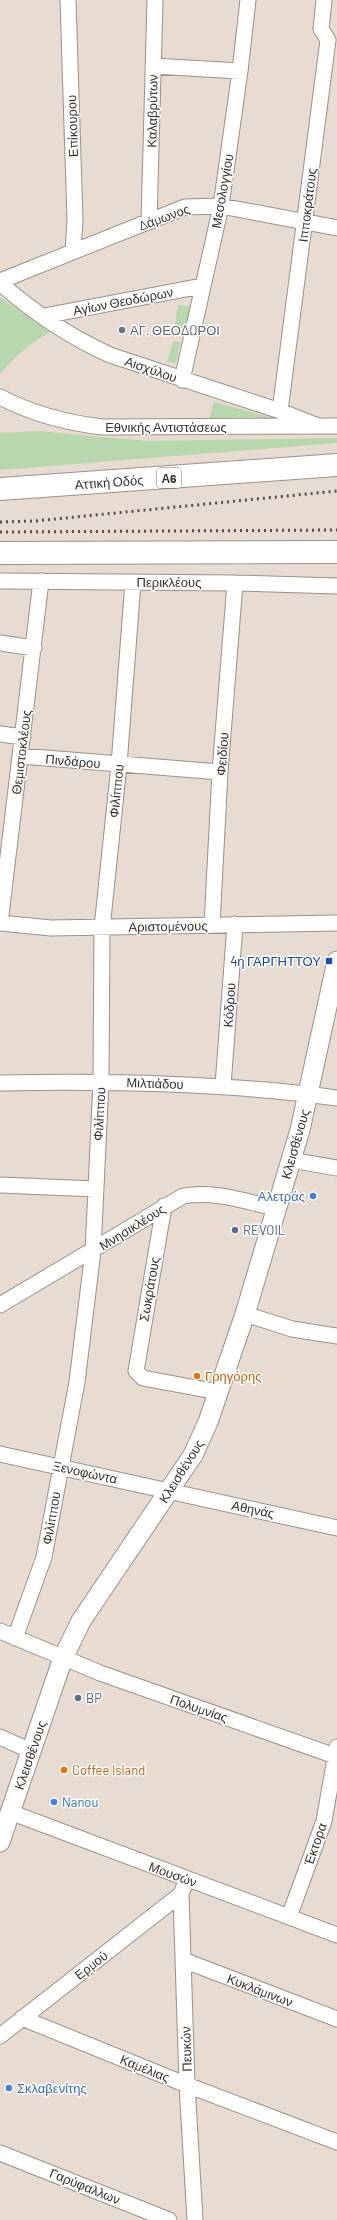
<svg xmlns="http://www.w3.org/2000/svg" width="337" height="2220" viewBox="0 0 337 2220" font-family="Barlow,sans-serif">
  <rect width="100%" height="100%" fill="#e8dbd2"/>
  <!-- green -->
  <path fill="#b8d7ae" d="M0 297 50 332C29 344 15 356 0 374Z
    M178 305 192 307 187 331 174 329Z
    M173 341 180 342 176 363 167 362Z
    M214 402 272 418 209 419Z
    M37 431 148 441 337 438V443L0 470V433Z"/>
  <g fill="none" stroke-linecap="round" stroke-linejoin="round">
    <!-- minor casing -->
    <g stroke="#9c9087" stroke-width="17">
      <path id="minor" d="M68 0 75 220 73 252
        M153 66 240 71
        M149 222 155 0
        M0 281 185 207 221 206 337 228
        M0 283C33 312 70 337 110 355L280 411 318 426
        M44 316 202 286
        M182 380 221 206 240 71 248 0
        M0 397C33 414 66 423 103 427L337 426
        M280 411 328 40 321 29 324 0
        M0 581 235 583 337 586
        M0 643 34 648
        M0 734 23 737
        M21 756 220 772
        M0 923 41 581
        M0 923 51 928 337 923
        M212 925 220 772 235 583
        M0 1083C113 1081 225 1083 337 1098
        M223 1086 235 924
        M291 1160 337 1168
        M0 1185 96 1189
        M164 1206 136 1371 143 1378 218 1392
        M0 1305 183 1196C213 1190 246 1202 276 1208
        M245 1314 292 1329 337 1336
        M0 1454 337 1528
        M0 1631 100 1673 335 1756
        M15 1638 44 1557 77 1382 93 1251 101 1081 102 928 119 765 133 582
        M0 1737 31 1751
        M10 1812 337 1935
        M187 1879 181 1894 187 2085 195 2220
        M289 1917 324 1821 337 1747
        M183 1960 337 2019
        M22 2018 187 2085 337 2142
        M0 2036 181 1894
        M0 2153 169 2220"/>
    </g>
    <!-- major casing -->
    <g stroke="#9c9087" stroke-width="21">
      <path id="major" d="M0 1842 63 1658 81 1621 193 1455 208 1422 245 1314 300 1130 337 961"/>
    </g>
    <!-- highway casing -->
    <g stroke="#9c9087" stroke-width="24">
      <path id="highway" d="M0 489 337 465
        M0 553 337 552"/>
    </g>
    <!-- minor -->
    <use href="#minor" stroke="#fff" stroke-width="15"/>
    <!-- major -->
    <use href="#major" stroke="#fff" stroke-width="19"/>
    <!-- highway -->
    <use href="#highway" stroke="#fff" stroke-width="22"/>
    <!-- rail -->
    <path stroke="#554e49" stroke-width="3" stroke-dasharray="2 4" stroke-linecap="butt" d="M0 522 35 521 337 491
      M0 532 337 530"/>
  </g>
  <!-- markers -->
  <circle fill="#6b7280" stroke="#fff" stroke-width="1.5" cx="122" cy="330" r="4"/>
  <rect fill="#1a4fb4" stroke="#fff" stroke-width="1.5" x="325" y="957" width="8" height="8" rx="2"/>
  <g fill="#3f7fe0" stroke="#fff" stroke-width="1.5">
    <circle cx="313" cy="1196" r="4"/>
    <circle cx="54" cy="1802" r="4"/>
    <circle cx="9" cy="2088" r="4"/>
  </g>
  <g fill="#5c6f8a" stroke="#fff" stroke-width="1.5">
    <circle cx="235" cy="1230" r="4"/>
    <circle cx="78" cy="1698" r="4"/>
  </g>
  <g fill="#e8710a" stroke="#fff" stroke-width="1.5">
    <circle cx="197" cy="1376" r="4"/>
    <circle cx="64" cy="1770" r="4"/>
  </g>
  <g text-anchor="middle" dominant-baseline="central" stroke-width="3" stroke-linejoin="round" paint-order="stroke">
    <!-- shield labels -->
    <rect fill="#fff" stroke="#726f6c" stroke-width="1" x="157" y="468" width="24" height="20" rx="3"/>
    <g font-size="12" font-weight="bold" fill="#36312d">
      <text x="169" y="478">Α6</text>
    </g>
    <!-- street labels -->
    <g font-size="13" fill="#36312d" stroke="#fff">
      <text transform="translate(152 111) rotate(-89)">Καλαβρύτων</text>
      <text transform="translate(72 126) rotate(-92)">Επίκουρου</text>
      <text transform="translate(222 191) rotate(-80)">Μεσολογγίου</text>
      <text transform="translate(307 205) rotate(-83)">Ιπποκράτους</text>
      <text transform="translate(164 217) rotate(-20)">Δάμωνος</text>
      <text transform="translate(123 301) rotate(-11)">Αγίων Θεοδώρων</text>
      <text transform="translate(151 369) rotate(19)">Αισχύλου</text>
      <text x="166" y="427">Εθνικής Αντιστάσεως</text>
      <text transform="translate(109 482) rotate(-4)">Αττική Οδός</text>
      <text x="169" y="582">Περικλέους</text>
      <text transform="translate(21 752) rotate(-83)">Θεμιστοκλέους</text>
      <text transform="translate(222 754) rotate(-86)">Φειδίου</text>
      <text transform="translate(73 761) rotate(5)">Πινδάρου</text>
      <text transform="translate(116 791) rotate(-84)">Φιλίππου</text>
      <text transform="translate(168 926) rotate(-1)">Αριστομένους</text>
      <text transform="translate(229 1005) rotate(-86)">Κόδρου</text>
      <text transform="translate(155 1083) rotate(2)">Μιλτιάδου</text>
      <text transform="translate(99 1114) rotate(-87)">Φιλίππου</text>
      <text transform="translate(295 1144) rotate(-74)">Κλεισθένους</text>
      <text transform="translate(132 1227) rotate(-32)">Μνησικλέους</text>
      <text transform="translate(149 1289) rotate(-80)">Σωκράτους</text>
      <text transform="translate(181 1471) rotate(-58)">Κλεισθένους</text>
      <text transform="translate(85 1472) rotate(12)">Ξενοφώντα</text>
      <text transform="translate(253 1509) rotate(12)">Αθηνάς</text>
      <text transform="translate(51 1518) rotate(-80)">Φιλίππου</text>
      <text transform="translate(199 1708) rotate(19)">Πολυμνίας</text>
      <text transform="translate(30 1755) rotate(-71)">Κλεισθένους</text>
      <text transform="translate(315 1844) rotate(-71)">Έκτορα</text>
      <text transform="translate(173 1874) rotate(20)">Μουσών</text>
      <text transform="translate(91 1965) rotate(-38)">Ερμού</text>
      <text transform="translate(260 1990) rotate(21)">Κυκλάμινων</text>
      <text transform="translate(186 2049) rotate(-92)">Πευκών</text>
      <text transform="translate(145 2068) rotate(22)">Καμέλιας</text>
      <text transform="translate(85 2186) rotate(22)">Γαρύφαλλων</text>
    </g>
    <!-- worship labels -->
    <g font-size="13" fill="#5b616d" stroke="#fff" text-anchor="start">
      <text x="130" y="330">ΑΓ. ΘΕΟΔΩΡΟΙ</text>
    </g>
    <!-- transit labels -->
    <g font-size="13" fill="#164399" stroke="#fff" text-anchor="end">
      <text x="321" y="961">4η ΓΑΡΓΗΤΤΟΥ</text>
    </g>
    <!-- shop labels -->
    <g font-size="13" fill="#366cbe" stroke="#fff" text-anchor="start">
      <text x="305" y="1196" text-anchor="end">Αλετράς</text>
      <text x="62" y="1802">Nanou</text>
      <text x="17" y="2088">Σκλαβενίτης</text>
    </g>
    <!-- service labels -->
    <g font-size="13" fill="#4e5e75" stroke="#fff" text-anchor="start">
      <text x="243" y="1230">REVOIL</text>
      <text x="86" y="1698">BP</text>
    </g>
    <!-- food labels -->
    <g font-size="13" fill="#c56008" stroke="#fff" text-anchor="start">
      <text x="205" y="1376">Γρηγόρης</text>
      <text x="72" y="1770">Coffee Island</text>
    </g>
  </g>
</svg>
